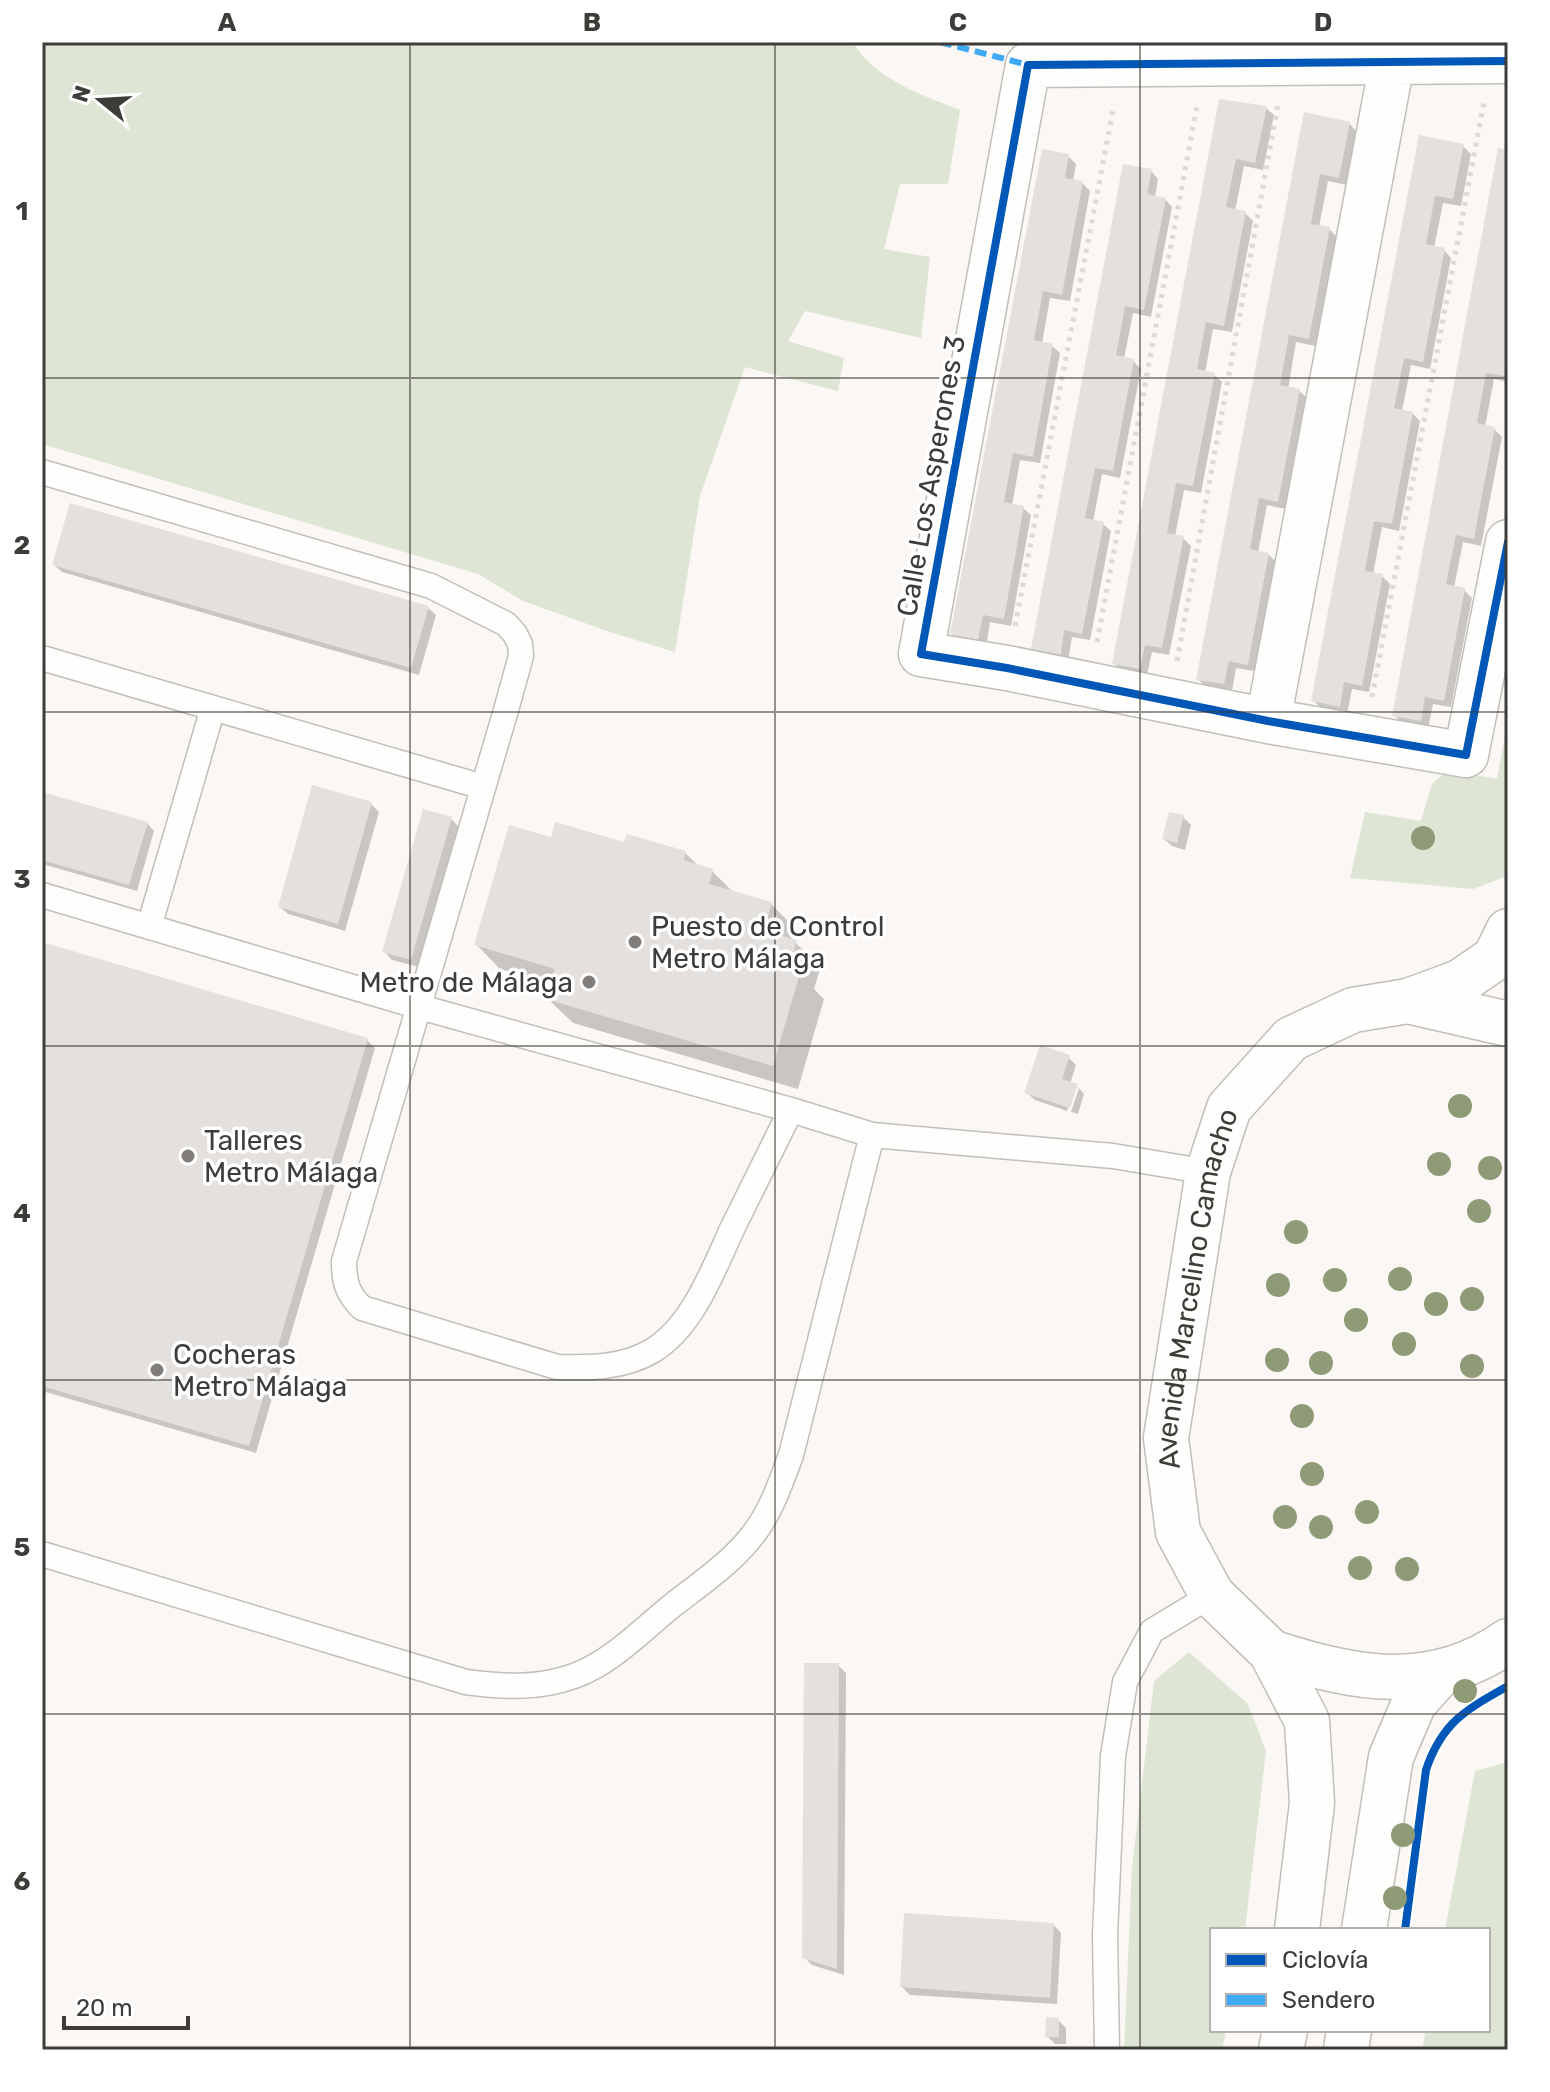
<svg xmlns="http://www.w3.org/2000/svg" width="1550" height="2092" viewBox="0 0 1550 2092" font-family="Rubik,sans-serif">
  <rect width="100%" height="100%" fill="#faf7f4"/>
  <!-- green -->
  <path fill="#dee5d4" d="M42 42H852C877 80 919 94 960 110L948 184H900L884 249 930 257 921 338 805 311 788 341 844 358 838 391 745 367 700 496 675 652 610 632 523 601 478 574 42 444Z
    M1508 720 1507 876 1473 889 1350 878 1365 812 1421 821 1432 784 1448 770 1497 779Z
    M1189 1652 1248 1704 1266 1751 1245 1930H1212V2030H1226L1222 2050H1124L1132 1868 1154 1681Z
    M1508 1762V2050H1422L1426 2030H1488V1930H1445L1475 1771Z"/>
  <!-- shadow -->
  <path fill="#0003" d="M1220 102 1266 108 1274 115 1263 170 1244 166 1235 211 1245 213 1253 221 1232 332 1213 329 1205 373 1214 375 1222 382 1201 493 1184 490 1175 536 1183 538 1191 546 1169 655 1152 652 1147 675 1122 671 1114 663Z
    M1306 114 1349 123 1356 131 1347 185 1328 181 1319 227 1329 229 1337 237 1316 346 1296 342 1288 389 1299 391 1307 398 1286 509 1267 505 1258 552 1268 554 1276 562 1255 671 1236 668 1232 691 1206 687 1198 679Z
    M1420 137 1463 146 1471 154 1461 206 1443 203 1434 248 1444 250 1451 258 1430 369 1411 365 1402 411 1412 413 1420 421 1399 531 1382 527 1373 574 1382 576 1390 584 1369 692 1352 689 1347 714 1321 708 1313 700Z
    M1508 152V382L1494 379 1485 427 1494 429 1502 437 1481 546 1463 542 1454 588 1464 590 1472 598 1451 707 1433 704 1428 728 1402 723 1394 715Z
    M1068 156 1076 164 1073 181 1082 183 1090 191 1070 301 1050 298 1042 344 1052 346 1060 353 1040 463 1020 460 1012 506 1023 508 1031 515 1011 626 990 622 986 647 960 642 952 634Z
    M1151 171 1158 179 1155 197 1165 199 1172 207 1151 317 1133 313 1124 359 1133 361 1141 369 1120 478 1102 474 1093 522 1103 524 1111 531 1090 640 1072 637 1068 661 1041 656 1033 648Z
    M54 565 428 608 436 615 419 675 62 572Z
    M42 794 147 823 154 831 137 891 42 864Z
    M371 804 379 812 345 931 288 914 280 907Z
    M1183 817 1191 825 1185 850 1172 846 1164 839Z
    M451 819 459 827 419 967 392 960 385 952Z
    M552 840 625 845 685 853 700 867 712 871 735 894 771 904 796 929 792 940 821 966 814 989 824 999 798 1089 573 1023 548 999 553 984 500 969 476 944Z
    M42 944 367 1040 375 1048 256 1453 42 1391Z
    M1068 1057 1076 1065 1070 1084 1078 1088H1074L1067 1111 1035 1100 1027 1093Z
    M1079 1088 1084 1094 1078 1114 1071 1112Z
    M838 1665 846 1673 844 1975 812 1965 804 1957Z
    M1054 1925 1061 1933 1057 2004 910 1995 902 1987Z
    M1058 2020 1066 2028V2044H1055L1047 2036Z"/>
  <!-- building -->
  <path fill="#e3e0dd" d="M1219 99 1267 106 1255 163 1236 159 1226 207 1246 211 1224 326 1206 322 1197 369 1215 373 1193 486 1176 483 1167 533 1184 536 1162 648 1145 645 1140 669 1112 664Z
    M1304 112 1350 122 1339 178 1320 174 1311 224 1330 227 1309 339 1289 335 1280 385 1300 389 1278 502 1259 498 1250 549 1269 553 1253 637 1248 665 1229 661 1224 684 1196 680Z
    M1419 135 1464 144 1453 199 1435 196 1426 244 1445 248 1423 362 1404 358 1394 408 1413 412 1392 524 1374 521 1365 571 1383 574 1362 686 1344 682 1340 707 1311 701Z
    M1498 148 1508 150V354L1504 376 1486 373 1477 423 1495 427 1480 506 1474 539 1456 535 1446 584 1465 588 1444 701 1425 697 1421 721 1392 716Z
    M1042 149 1069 154 1065 178 1083 181 1062 295 1043 291 1034 340 1053 344 1033 457 1013 453 1004 502 1024 506 1004 619 983 615 978 640 950 634Z
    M1123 164 1152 169 1147 194 1166 198 1144 310 1125 306 1116 355 1134 359 1113 471 1095 468 1085 518 1104 522 1082 634 1064 630 1061 655 1031 649Z
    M70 503 429 606 411 668 52 565Z
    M312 785 372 802 338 924 278 907Z
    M42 792 148 822 129 885 42 860Z
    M423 809 452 817 411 960 382 952Z
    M1169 812 1184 815 1177 843 1162 839Z
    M555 822 624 842 627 834 686 851 684 860 713 869 709 884 772 902 764 930 797 940 788 970 800 973 773 1066 546 999 555 969 474 945 509 825 551 837Z
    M42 942 368 1038 249 1446 42 1386Z
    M1040 1045 1070 1055 1062 1079 1078 1084 1070 1108 1024 1093Z
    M804 1663H839L837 1969 802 1958Z
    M904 1913 1054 1923 1050 1998 900 1987Z
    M1046 2017 1059 2018V2037H1045Z"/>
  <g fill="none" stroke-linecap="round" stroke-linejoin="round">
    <!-- lane casing -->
    <g stroke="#c1bebb" stroke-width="27">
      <path id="lane" d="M42 472 431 586 506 624 515 634 520 644 521 656 506 710 344 1261C344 1282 347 1293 362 1308L557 1367C589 1368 623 1368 652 1351 694 1326 714 1267 734 1225 753 1186 772 1148 791 1110
        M42 658 483 787
        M42 895 420 1007 791 1110 872 1135 1113 1156 1208 1172
        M149 927 213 708
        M42 1554 466 1682C503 1687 538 1689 574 1676 611 1663 643 1629 673 1605 701 1583 734 1561 755 1532 772 1509 781 1482 791 1455L872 1135
        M1107 2050 1105 1935 1113 1756 1125 1682 1152 1631 1212 1595"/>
    </g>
    <!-- street casing -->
    <g stroke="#c1bebb" stroke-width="47">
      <path id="street" d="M1508 61 1028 65 921 654 1007 668 1268 721 1466 755 1508 542
        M1268 721 1392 63"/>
    </g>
    <!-- primary casing -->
    <g stroke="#c1bebb" stroke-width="47">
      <g id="primary">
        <path d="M1408 1001 1508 1024"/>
        <path d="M1271 1652C1352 1679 1432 1695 1508 1641"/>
        <path id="s1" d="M1297 1930 1312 1803 1307 1721 1271 1652 1212 1595 1178 1532 1166 1438 1208 1172 1229 1108 1291 1039 1353 1010 1408 1001 1460 982 1495 958 1508 931"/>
        <path d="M1364 1930 1391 1757 1414 1703 1441 1673"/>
        <path d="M1281 2050 1285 2030"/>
        <path d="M1346 2050 1349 2030"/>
      </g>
    </g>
    <!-- path -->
    <path stroke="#dbdad9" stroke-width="5" stroke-dasharray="4 6" stroke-linecap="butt" d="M1015 626 1114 105
      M1097 642 1197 106
      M1177 661 1278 104
      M1372 697 1484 102"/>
    <!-- lane -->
    <use href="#lane" stroke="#fefefd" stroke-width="24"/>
    <!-- street -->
    <use href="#street" stroke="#fefefd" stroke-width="44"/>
    <!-- primary -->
    <use href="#primary" stroke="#fefefd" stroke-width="44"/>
    <!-- quiet -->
    <path stroke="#3fa9f5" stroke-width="6" stroke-dasharray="12 6" stroke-linecap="butt" d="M940 42 1028 65"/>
    <!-- cycleway casing -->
    <g stroke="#fff" stroke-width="13">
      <path id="cycleway" d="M1508 61 1028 65 921 654 1007 668 1268 721 1466 755 1508 542
        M1405 1930 1426 1770C1442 1722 1467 1709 1508 1686"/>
    </g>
    <!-- cycleway -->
    <use href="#cycleway" stroke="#0057b8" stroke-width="8"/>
  </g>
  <!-- trees -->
  <g fill="#8e9b76">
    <circle cx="1423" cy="838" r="12"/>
    <circle cx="1460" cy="1106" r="12"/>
    <circle cx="1439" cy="1164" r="12"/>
    <circle cx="1490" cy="1168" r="12"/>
    <circle cx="1479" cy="1211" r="12"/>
    <circle cx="1296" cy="1232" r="12"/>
    <circle cx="1400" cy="1279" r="12"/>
    <circle cx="1335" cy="1280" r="12"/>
    <circle cx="1278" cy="1285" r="12"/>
    <circle cx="1472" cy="1299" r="12"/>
    <circle cx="1436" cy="1304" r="12"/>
    <circle cx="1356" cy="1320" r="12"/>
    <circle cx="1404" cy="1344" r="12"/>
    <circle cx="1277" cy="1360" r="12"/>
    <circle cx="1321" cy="1363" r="12"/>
    <circle cx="1472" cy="1366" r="12"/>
    <circle cx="1302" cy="1416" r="12"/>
    <circle cx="1312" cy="1474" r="12"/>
    <circle cx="1367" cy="1512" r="12"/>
    <circle cx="1285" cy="1517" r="12"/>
    <circle cx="1321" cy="1527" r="12"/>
    <circle cx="1360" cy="1568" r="12"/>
    <circle cx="1407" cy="1569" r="12"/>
    <circle cx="1465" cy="1691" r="12"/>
    <circle cx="1403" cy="1835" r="12"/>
    <circle cx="1395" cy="1898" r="12"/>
  </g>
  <!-- grid -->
  <path fill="none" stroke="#3e3c39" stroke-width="2" stroke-opacity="0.55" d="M410 42V2050M775 42V2050M1140 42V2050M42 378H1508M42 712H1508M42 1046H1508M42 1380H1508M42 1714H1508"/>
  <!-- markers -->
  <g fill="#807d7a" stroke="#fff" stroke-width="3">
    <circle cx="635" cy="942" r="8"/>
    <circle cx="589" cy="982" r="8"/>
    <circle cx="188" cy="1156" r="8"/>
    <circle cx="157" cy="1370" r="8"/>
  </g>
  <g text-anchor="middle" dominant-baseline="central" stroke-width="7" stroke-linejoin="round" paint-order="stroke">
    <!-- street labels -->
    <g font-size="28" fill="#3e3c39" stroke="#fff">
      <text transform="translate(931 476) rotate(-80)">Calle Los Asperones 3</text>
      <text stroke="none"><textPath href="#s1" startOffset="688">Avenida Marcelino Camacho</textPath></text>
    </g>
    <!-- poi labels -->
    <g font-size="28" fill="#3e3c39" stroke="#fff" text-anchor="start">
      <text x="651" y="926">Puesto de Control<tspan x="651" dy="32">Metro Málaga</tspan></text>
      <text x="573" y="982" text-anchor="end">Metro de Málaga</text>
      <text x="204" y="1140">Talleres<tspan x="204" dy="32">Metro Málaga</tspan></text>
      <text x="173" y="1354">Cocheras<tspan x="173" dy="32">Metro Málaga</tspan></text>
    </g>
  </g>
  <!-- border -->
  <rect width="1550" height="2092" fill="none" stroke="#ffffff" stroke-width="88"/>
  <!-- legend -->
  <rect x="1210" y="1928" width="280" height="104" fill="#ffffff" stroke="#b2b1b0" stroke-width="2"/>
  <rect x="1226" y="1954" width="40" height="12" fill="#0057b8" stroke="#b2b1b0" stroke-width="2"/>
  <text x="1282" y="1968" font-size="24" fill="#3e3c39">Ciclovía</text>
  <rect x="1226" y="1994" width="40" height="12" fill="#3fa9f5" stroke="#b2b1b0" stroke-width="2"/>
  <text x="1282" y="2008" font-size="24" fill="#3e3c39">Sendero</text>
  <!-- north arrow -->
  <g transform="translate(100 100) rotate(288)" stroke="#ffffff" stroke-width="6" paint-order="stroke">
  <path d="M0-6L14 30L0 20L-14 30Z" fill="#3e3c39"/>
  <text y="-12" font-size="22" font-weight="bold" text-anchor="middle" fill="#3e3c39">N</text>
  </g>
  <!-- scale -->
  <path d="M64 2016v12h124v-12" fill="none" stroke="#3e3c39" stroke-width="4"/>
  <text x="76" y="2016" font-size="24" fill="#3e3c39" stroke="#ffffff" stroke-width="6" paint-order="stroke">20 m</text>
  <rect x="44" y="44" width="1462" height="2004" fill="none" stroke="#3e3c39" stroke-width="3"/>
  <g font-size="26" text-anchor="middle" font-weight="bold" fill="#3e3c39">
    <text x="227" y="31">A</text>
    <text x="592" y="31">B</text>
    <text x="958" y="31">C</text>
    <text x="1323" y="31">D</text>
    <text x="22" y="220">1</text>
    <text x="22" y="554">2</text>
    <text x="22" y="888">3</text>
    <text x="22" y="1222">4</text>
    <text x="22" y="1556">5</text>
    <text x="22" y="1890">6</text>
  </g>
</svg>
